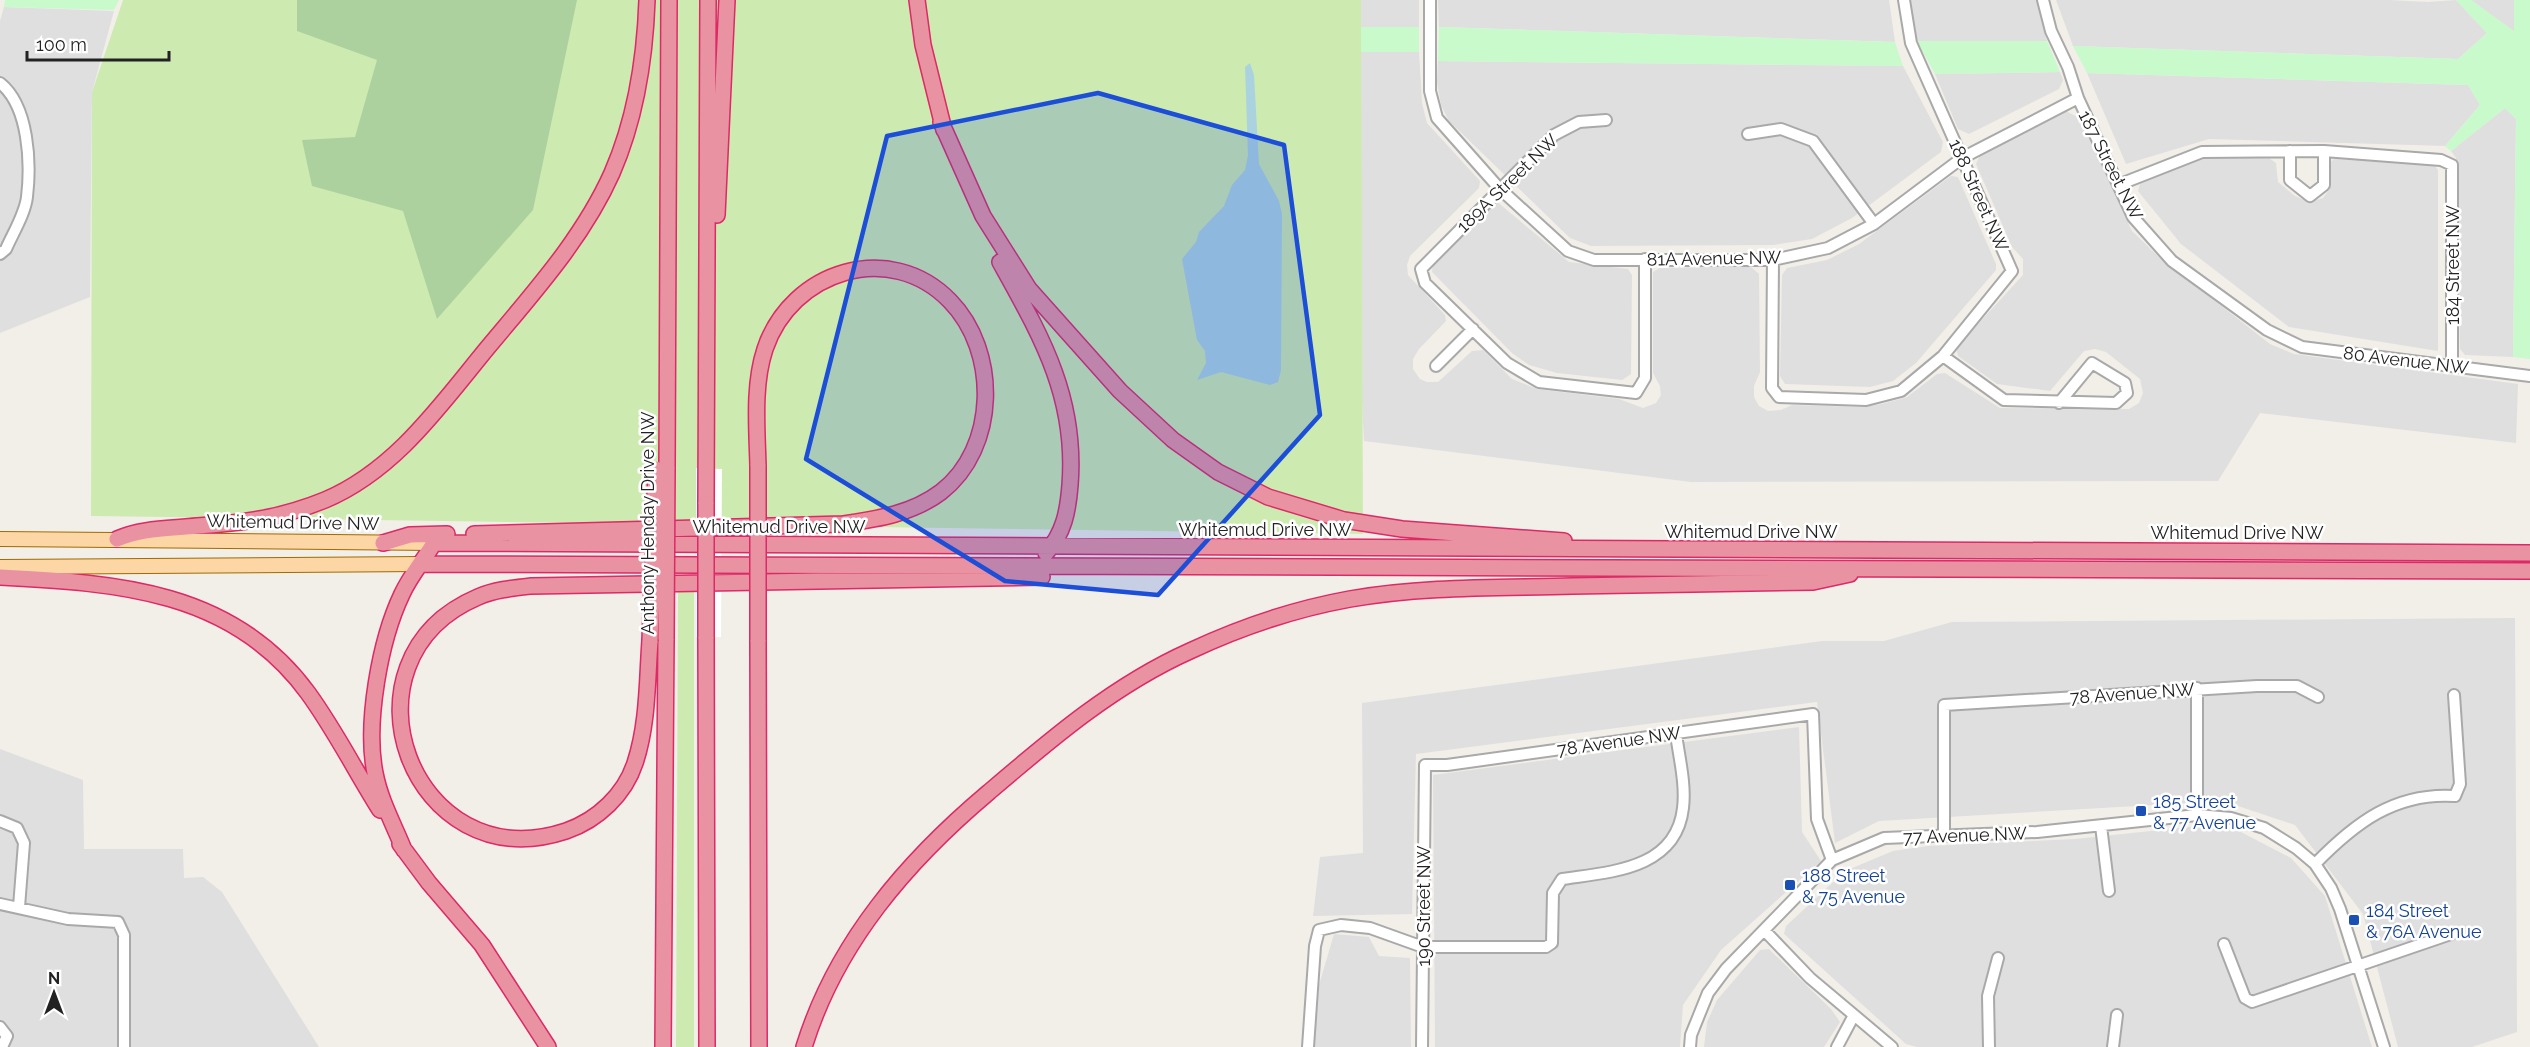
<svg xmlns="http://www.w3.org/2000/svg" width="2530" height="1047" viewBox="0 0 2530 1047" font-family="Raleway,sans-serif">
  <rect width="100%" height="100%" fill="#f2efe9"/>
  <!-- residential -->
  <path fill="#e0dfdf" d="M1361 0H1419V27H1361Z
    M1438 0H1889L1895 42 1439 27Z
    M1910 0H2036L2047 41H1917Z
    M2056 0H2389L2428 2 2456 0 2487 33 2458 59 2073 46Z
    M2471 0H2514L2515 32 2472 1Z
    M4 7 114 11 92 92 90 297 0 333V21Z
    M1361 52H1419L1422 103 1427 123 1480 181 1479 188 1410 256 1407 265 1408 275 1445 315 1446 321 1419 349 1413 359V369L1420 379 1427 382H1438L1472 351 1483 350 1512 379 1537 389 1619 399 1643 408 1656 403 1661 395 1660 386 1653 373V272L1660 268 1750 266 1759 274 1760 372 1754 386V397L1759 406 1768 411 1781 410 1792 405 1863 407 1882 404 1907 397 1937 374 1945 373 2000 408 2129 409 2139 403 2143 393 2140 379 2106 352 2095 349 2084 351 2050 391 1997 384 1958 356 1956 348 2023 275V259L2012 247 1976 164 1980 155 2066 111 2079 118 2132 231 2160 258 2270 344 2294 354 2518 384 2516 443 2260 413 2218 481 1691 482 1364 441 1353 228Z
    M1438 61 1903 66 1943 142 1941 152 1852 218 1812 239 1773 245 1591 246 1570 238 1449 121 1441 105 1437 82Z
    M2060 72 2063 80 2059 89 1969 134 1958 129 1935 74Z
    M2087 73 2468 85 2480 105 2445 146 2209 139 2126 164Z
    M2505 108 2516 119 2513 357 2465 355 2460 349 2456 158 2451 151Z
    M2202 157 2269 158 2276 163 2278 182 2295 196 2310 202 2323 198 2329 190V163L2334 159 2432 163 2438 170V351L2289 327 2181 244 2138 191 2140 184Z
    M1951 176 1958 177 1996 264V270L1916 363 1893 381 1870 387 1785 384 1780 376 1782 275 1787 268 1827 260 1859 244Z
    M1495 200 1569 262 1628 269 1632 275 1631 374 1622 380 1557 373 1529 365 1512 353 1432 272 1433 263Z
    M2515 618 2517 1032 2472 1047H2398L2363 914 2295 825 2223 801 1879 821 1835 843 1817 702 1416 754 1412 914 1313 916 1320 857 1363 853 1362 703 1822 641H1884L1952 622Z
    M1799 727 1802 832 1821 861 1721 950 1683 1005 1680 1047H1435L1433 775Z
    M0 749 83 780 84 849H183L184 878 203 877 222 892 319 1047H0Z
    M2198 826 2239 831 2291 858 2325 896 2372 1047H1917L1906 1044 1784 934 1786 926 1845 871 1893 851 1928 846 2075 839Z
    M1334 934 1369 937 1379 956 1410 958 1411 1047H1314L1319 985Z
    M1769 949 1831 1009 1840 1022 1824 1047H1704L1707 1022 1717 1000 1760 950Z"/>
  <!-- grass -->
  <path fill="#cdebb0" d="M123 0H1361L1363 534 91 516 92 92Z
    M678 592H694V1047H676Z"/>
  <!-- forest -->
  <path fill="#add19e" d="M297 0H577L533 210 437 319 403 211 312 186 302 140 355 137 377 60 297 31Z"/>
  <!-- park -->
  <path fill="#c8facc" d="M5 0H119L114 10 4 7Z
    M2456 0H2471L2514 31V0H2530V359L2513 357 2516 119 2505 108 2451 151 2445 146 2480 105 2468 85 2087 73 2073 46 2458 59 2487 33Z
    M1361 27H1419V52H1361Z
    M1439 27 1895 42 1903 66 1438 61Z
    M1917 41H2047L2060 72 1935 74Z"/>
  <!-- water -->
  <path fill="#aad3df" d="M1250 63 1254 75 1259 164 1279 201 1282 214 1281 370 1278 382 1270 385 1221 372 1197 380 1206 363 1205 351 1197 340 1182 259 1196 242 1199 232 1224 206 1232 185 1245 170 1248 155 1245 67Z"/>
  <!-- pier -->
  <path fill="#fff" d="M696 468 722 469 721 637H696Z"/>
  <g fill="none" stroke-linecap="round" stroke-linejoin="round">
    <!-- minor casing -->
    <g stroke="#a9a9a9" stroke-width="14">
      <path id="minor" d="M1430 0V91L1437 118 1499 188 1568 251 1594 260H1773L1828 248 1874 224 1962 158 2078 98
        M2043 0 2051 31 2068 67 2078 98 2133 217 2172 261 2267 330 2302 347 2530 376
        M0 83C29 106 31 163 27 197 25 214 13 233 6 249L0 254
        M1606 120 1579 122 1554 135 1421 269 1425 283 1507 363 1539 382 1636 393 1645 378V259
        M1748 134 1781 129 1813 141 1874 224
        M2290 151V180L2310 196 2324 185V151
        M2118 185 2202 152 2324 151 2441 160 2452 165V365
        M1773 260 1772 388 1779 397 1866 400 1901 391 1943 356 2012 271 1911 43 1904 0
        M1943 356 2004 400 2116 403 2127 393 2125 383 2092 363 2059 403
        M1436 366 1473 329
        M2197 815V688
        M0 821 17 828 24 843 19 907
        M2101 826 2109 891
        M1944 835V705L2257 686H2297L2318 697
        M2315 864C2355 823 2395 792 2455 796L2460 784 2454 695
        M0 904 68 919 118 922 124 935V1047
        M1764 930 1810 978 1892 1047
        M2224 944 2245 998 2252 1002 2454 933
        M0 1027 7 1036 2 1047
        M1308 1047 1315 946 1319 930 1341 925 1370 928 1423 947H1546L1552 943 1553 893 1562 879C1609 872 1676 870 1683 808 1686 784 1679 757 1676 734
        M1422 1047 1425 765H1447L1813 714 1817 819 1832 860
        M1690 1047 1691 1035 1708 993 1726 969 1832 860 1884 838 2037 832 2197 815 2231 818 2264 828 2296 848 2315 864 2331 888 2340 909 2384 1047
        M1837 1047 1853 1017
        M1989 1047 1988 996 1998 958
        M2113 1047 2117 1015"/>
    </g>
    <!-- major casing -->
    <g stroke="#a06b00" stroke-width="16">
      <path id="major" d="M0 539 434 543
        M0 567 421 564"/>
    </g>
    <!-- highway casing -->
    <g stroke="#dc2a67" stroke-width="18">
      <path id="highway" d="M917 0 923 45 944 130
        M941 122 983 216 1029 289 1120 391 1173 440 1218 472 1268 497 1344 520 1402 529 1564 541
        M717 215 727 0
        M1000 262C1041 336 1077 397 1070 485 1068 511 1064 533 1046 553
        M667 469 669 0
        M706 504 708 0
        M474 534 843 524C877 519 912 514 941 492 998 448 999 351 950 301 890 239 791 271 765 349 753 385 757 428 758 466
        M117 539C142 528 169 529 197 526 243 523 281 518 325 500 396 470 441 404 489 346 534 292 583 238 612 173 636 118 645 59 647 0
        M383 543 410 535 447 534
        M421 564 2530 571
        M0 577C117 583 233 590 308 693 335 730 356 772 380 810
        M706 637 707 1047
        M758 640 759 1047
        M650 641C647 681 648 724 635 763 625 794 598 820 566 831 412 882 330 660 478 597 494 590 513 588 531 586L1042 577
        M400 844 429 883 482 945 548 1047
        M404 850C394 825 380 800 375 773 365 723 380 640 402 594 410 576 424 560 434 543L2530 553
        M663 1047 666 639
        M804 1047C836 943 907 861 989 792 1051 739 1114 685 1190 651 1241 627 1295 609 1350 599 1423 586 1499 588 1572 586 1652 585 1733 583 1813 582L1850 574"/>
    </g>
    <!-- minor -->
    <use href="#minor" stroke="#fff" stroke-width="10"/>
    <!-- major -->
    <use href="#major" stroke="#fcd6a4" stroke-width="14"/>
    <!-- highway -->
    <use href="#highway" stroke="#e892a2" stroke-width="15"/>
    <!-- highway-bridge casing -->
    <g stroke="#dc2a67" stroke-width="18" stroke-linecap="butt">
      <path id="highway-bridge" d="M758 466V640
        M706 504V637
        M666 639 667 469
        M650 641 656 469"/>
    </g>
    <!-- highway-bridge -->
    <use href="#highway-bridge" stroke="#e892a2" stroke-width="15"/>
  </g>
  <!-- marked area -->
  <path fill="#1d4ed8" fill-opacity="0.2" stroke="#1d4ed8" stroke-width="4.5" stroke-linejoin="round" d="M1098 93 1284 145 1320 415 1158 595 1005 581 806 459 887 136Z"/>
  <!-- markers -->
  <g fill="#1a4fb4" stroke="#fff" stroke-width="2">
    <rect x="2135" y="805" width="12" height="12" rx="3"/>
    <rect x="1784" y="879" width="12" height="12" rx="3"/>
    <rect x="2348" y="914" width="12" height="12" rx="3"/>
  </g>
  <g text-anchor="middle" dominant-baseline="central" stroke-width="5" stroke-linejoin="round" paint-order="stroke">
    <!-- street labels -->
    <g font-size="18" fill="#222" stroke="#fff">
      <text transform="translate(2111 165) rotate(63)">187 Street NW</text>
      <text transform="translate(1507 183) rotate(-44)">189A Street NW</text>
      <text transform="translate(1979 195) rotate(66)">188 Street NW</text>
      <text transform="translate(1714 258) rotate(-1)">81A Avenue NW</text>
      <text transform="translate(2452 265) rotate(-90)">184 Street NW</text>
      <text transform="translate(2406 360) rotate(7)">80 Avenue NW</text>
      <text transform="translate(293 522) rotate(1)">Whitemud Drive NW</text>
      <text transform="translate(647 523) rotate(-90)">Anthony Henday Drive NW</text>
      <text x="779" y="526">Whitemud Drive NW</text>
      <text x="1265" y="529">Whitemud Drive NW</text>
      <text x="1751" y="531">Whitemud Drive NW</text>
      <text x="2237" y="532">Whitemud Drive NW</text>
      <text transform="translate(2132 693) rotate(-4)">78 Avenue NW</text>
      <text transform="translate(1619 741) rotate(-8)">78 Avenue NW</text>
      <text transform="translate(1965 835) rotate(-2)">77 Avenue NW</text>
      <text transform="translate(1423 906) rotate(-90)">190 Street NW</text>
    </g>
    <!-- transit labels -->
    <g font-size="18" fill="#164399" stroke="#fff" text-anchor="start">
      <text x="2153" y="801">185 Street<tspan x="2153" dy="21">&amp; 77 Avenue</tspan></text>
      <text x="1802" y="875">188 Street<tspan x="1802" dy="21">&amp; 75 Avenue</tspan></text>
      <text x="2366" y="910">184 Street<tspan x="2366" dy="21">&amp; 76A Avenue</tspan></text>
    </g>
  </g>
  <!-- north arrow -->
  <g transform="translate(54 993)" stroke="#ffffff" stroke-width="4.5" paint-order="stroke">
  <path d="M0-4.5L10 22L0 15L-10 22Z" fill="#222222"/>
  <text y="-9" font-size="16" font-weight="bold" text-anchor="middle" fill="#222222">N</text>
  </g>
  <!-- scale -->
  <path d="M27 51v9h142v-9" fill="none" stroke="#222222" stroke-width="3"/>
  <text x="36" y="51" font-size="18" fill="#222222" stroke="#ffffff" stroke-width="4.5" paint-order="stroke">100 m</text>
</svg>
